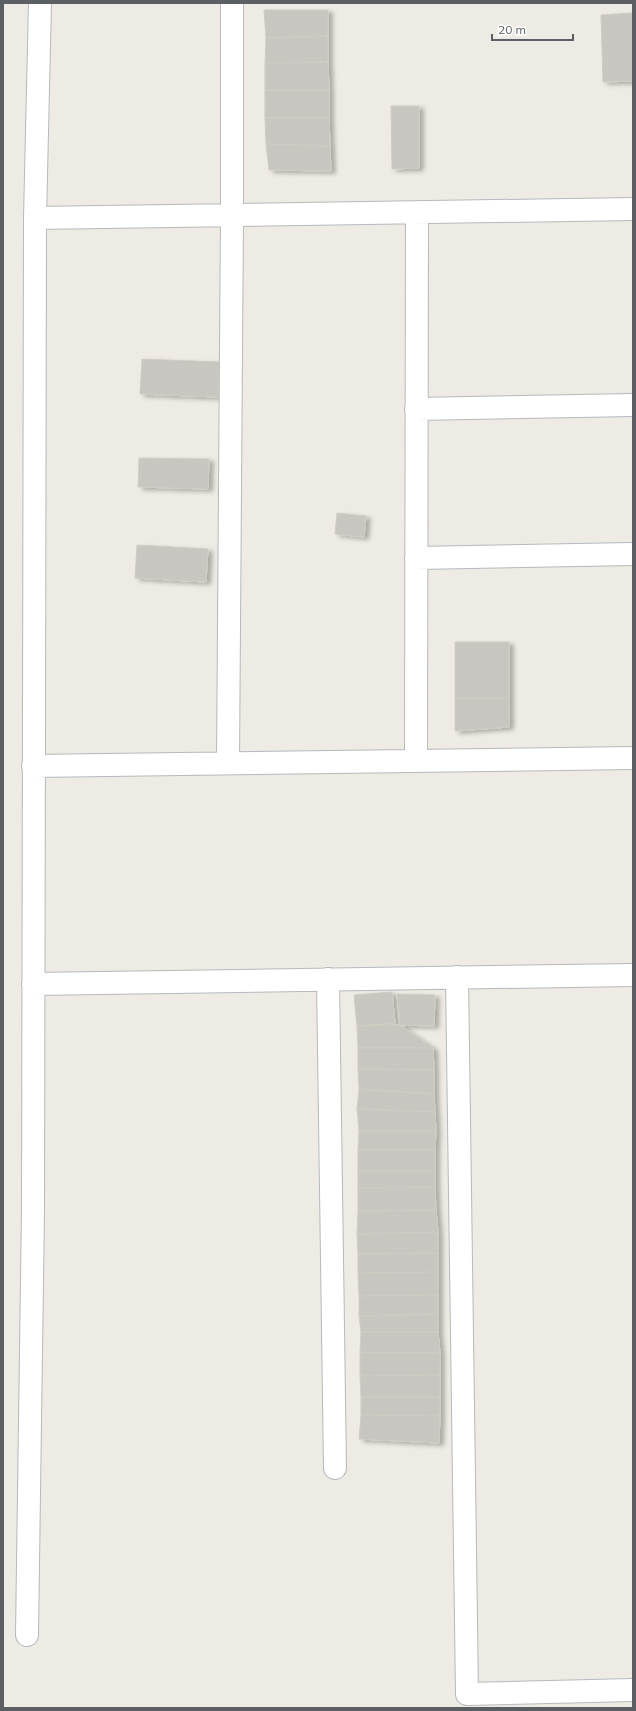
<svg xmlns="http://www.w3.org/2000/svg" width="636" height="1711" viewBox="0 0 636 1711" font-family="Mulish,sans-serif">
  <defs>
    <filter id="shadow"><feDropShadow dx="4.5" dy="2.5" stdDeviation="2" flood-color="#0004"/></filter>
  </defs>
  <rect width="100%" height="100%" fill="#edebe3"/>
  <!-- building -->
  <path fill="#c8c6c0" stroke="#d1ccc2" filter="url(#shadow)" d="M264 10H328V36L266 38Z
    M632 13 633 81 603 82 601 15Z
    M328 36V62L265 63 266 38Z
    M328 62 329 90H265V63Z
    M265 90H329V118H265Z
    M391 106H419V168L392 169Z
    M265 118H329L330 146 266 144Z
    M266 144 330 146 331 171 269 170Z
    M142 359 219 362 218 397 140 394Z
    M139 458 209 459 208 489 138 487Z
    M337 513 366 516 364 537 335 534Z
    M137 545 208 549 206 582 135 578Z
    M455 642H509V698H455Z
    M455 698H509V727L455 731Z
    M392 992 395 1023 357 1026 354 995Z
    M397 994 435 995 434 1026 400 1025Z
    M400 1025 433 1048H358L357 1026Z
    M358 1048H433L434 1070 358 1069Z
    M358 1069 434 1070V1094L359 1089Z
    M359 1089 434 1094 435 1112 357 1109Z
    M357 1109 435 1112 436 1131H359Z
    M359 1131H436L435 1150H358Z
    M358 1150H435V1171H358Z
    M358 1171H435V1187L358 1188Z
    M435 1187 436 1210 358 1211V1188Z
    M436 1210 438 1232 357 1234 358 1211Z
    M438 1232V1253L358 1254 357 1234Z
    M438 1253V1272L358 1273V1254Z
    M438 1272V1295L359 1296 358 1273Z
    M438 1295V1314L359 1316V1296Z
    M438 1314V1332H361L359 1316Z
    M361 1332H438L440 1353H360Z
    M360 1353H440V1375L360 1376Z
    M440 1375V1397H361L360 1376Z
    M361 1397H440V1416L361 1415Z
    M361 1415 440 1416 439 1443 359 1439Z"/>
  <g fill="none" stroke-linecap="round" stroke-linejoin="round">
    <!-- minor casing -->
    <g stroke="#b6b9bd" stroke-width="24">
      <path id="minor" d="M35 218 633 209
        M416 409 633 405
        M416 558 633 554
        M416 761 417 212
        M228 763 232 215V3
        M33 766 633 758
        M457 977 467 1694 633 1690
        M328 979 335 1468
        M33 984 633 975
        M27 1635 33 1210 35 218 40 3"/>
    </g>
    <!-- minor -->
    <use href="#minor" stroke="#fff" stroke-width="22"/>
  </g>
  <!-- border -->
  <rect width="636" height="1711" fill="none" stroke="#5b5f63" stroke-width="8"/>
  <!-- scale -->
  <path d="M492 34v6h81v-6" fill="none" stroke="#5b5f63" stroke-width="2"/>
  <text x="498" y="34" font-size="12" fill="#5b5f63" stroke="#ffffff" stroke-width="3" paint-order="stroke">20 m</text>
</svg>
